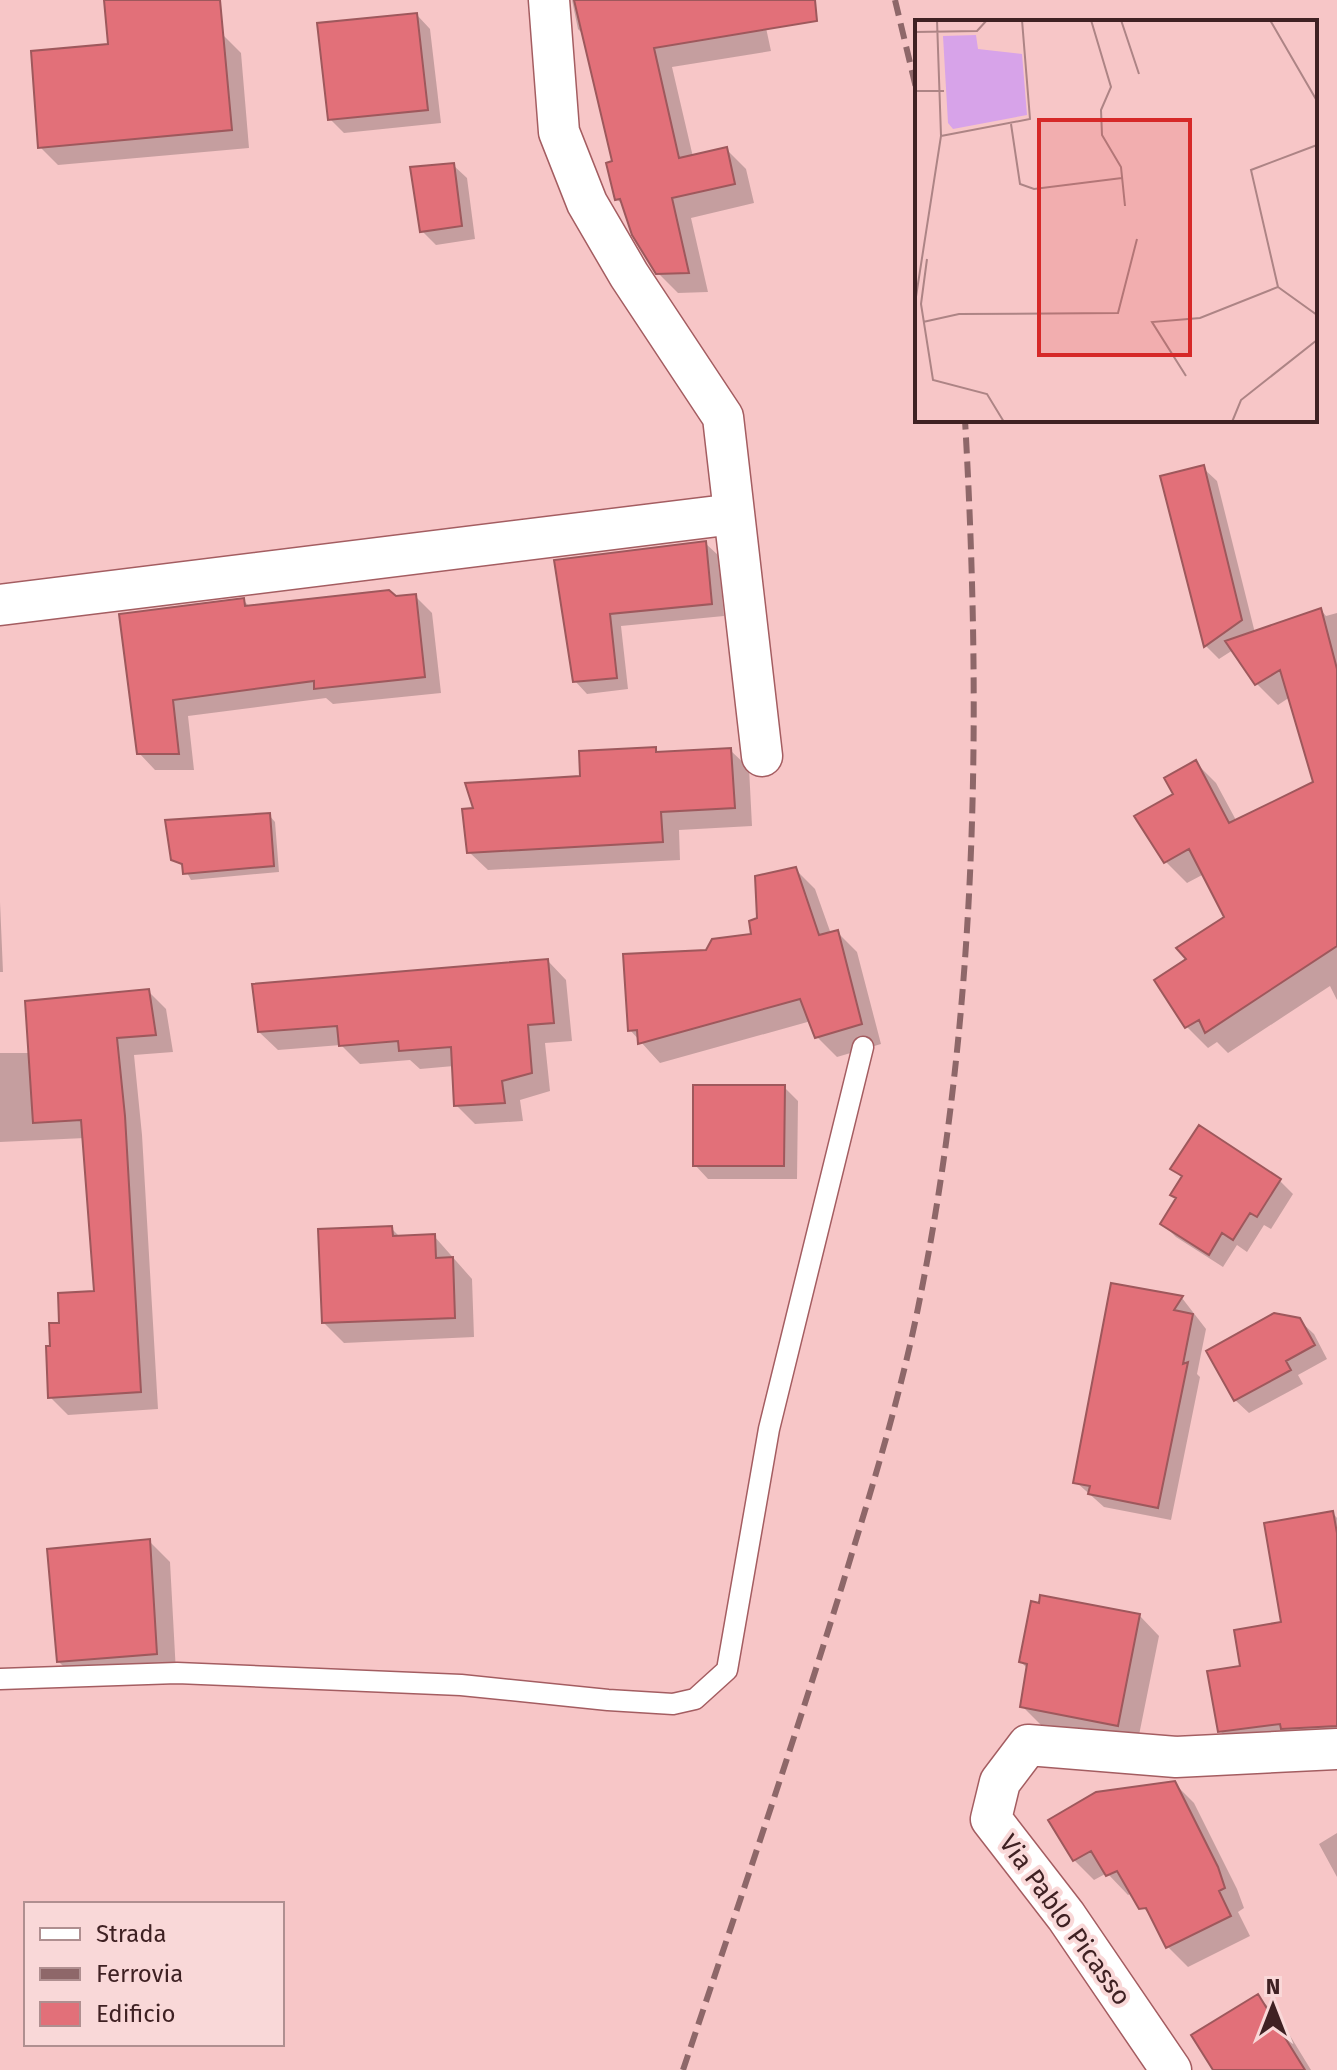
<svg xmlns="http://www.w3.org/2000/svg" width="1337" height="2070" viewBox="0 0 1337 2070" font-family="'Fira Sans',sans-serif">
  <rect width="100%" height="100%" fill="#f7c6c7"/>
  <!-- shadow -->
  <path fill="#0003" d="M106 0H157L223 35 241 53 249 148 58 165 40 147 110 46Z
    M572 0H760L771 51 672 67 693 157 726 149 746 169 754 203 691 218 708 292 678 293 658 273 626 208 617 199 615 163 585 36 578 29Z
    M417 15 430 29 441 123 344 133 330 119Z
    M453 165 467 178 475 239 436 245 422 231Z
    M1203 468 1217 481 1255 633 1321 610 1326 616 1337 613V1000L1330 986 1228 1053 1217 1042 1208 1048 1186 1026 1189 960 1226 918 1204 874 1187 883 1166 862 1175 795 1195 762 1216 783 1237 822 1315 783 1290 697 1278 705 1256 683 1233 650 1219 659 1206 646 1162 478Z
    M705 543 718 555 724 616 621 626 628 689 587 694 575 681 556 561Z
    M415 596 432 613 441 693 333 704 326 698 188 716 194 770H155L139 753 121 616 243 600 251 608Z
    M655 749 660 754 730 750 749 768 752 826 679 830 680 860 488 870 469 852Z
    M269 815 275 822 279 872 191 880 184 867 173 859Z
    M795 869 815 889 831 934 837 932 857 952 881 1044 837 1057 817 1037 811 1021 660 1063 630 1030 707 952 754 936 759 920Z
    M0 902 3 972H0Z
    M548 961 566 980 572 1041 545 1043 550 1091 520 1100 523 1121 475 1124 456 1105 454 1066 420 1069 410 1060 360 1064 341 1045 278 1050 259 1032Z
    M148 991 166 1009 173 1052 134 1055 142 1135 158 1409 68 1415 50 1397 53 1348 62 1324 96 1293 85 1138 0 1142V1053H31Z
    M784 1087 798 1101 797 1179H708L695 1165Z
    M1173 1169 1280 1181 1293 1194 1271 1229 1264 1225 1247 1252 1237 1245 1223 1267 1176 1237 1163 1224 1178 1199 1183 1179Z
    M391 1228 401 1238 434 1236 472 1279 474 1337 344 1343 324 1323Z
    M1113 1286 1182 1298 1206 1329 1197 1374 1200 1377 1171 1520 1104 1507 1076 1482Z
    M1299 1320 1314 1334 1327 1359 1298 1375 1303 1384 1249 1413 1235 1400Z
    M1333 1513 1337 1518V1746L1240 1751 1220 1731 1243 1667 1283 1624Z
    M150 1542 170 1562 176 1673 79 1682 59 1662Z
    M1139 1615 1159 1636 1137 1745 1042 1726 1022 1706 1028 1669 1021 1662Z
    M1174 1783 1194 1803 1237 1889 1244 1908 1238 1912 1250 1936 1188 1967 1168 1947 1155 1922 1132 1893 1128 1895 1107 1873 1094 1880 1074 1860Z
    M1337 1833V1877L1319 1844Z
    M1257 1996 1278 2016 1311 2070H1215Z"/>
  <!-- building -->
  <path fill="#e27079" stroke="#9e585c" stroke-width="2" d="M104 0H220L232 130 38 148 31 51 108 44Z
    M574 0H815L817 21 654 48 679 158 727 147 735 184 672 198 689 273 656 274 632 235 620 199 615 200 606 163 612 161Z
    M417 13 428 110 328 120 317 23Z
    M454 163 462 226 420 232 410 167Z
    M1204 465 1242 620 1204 647 1160 476Z
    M706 541 712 604 610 614 617 678 573 682 554 560Z
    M389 590 396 596 416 594 425 677 314 689V681L173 700 179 754H137L119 614 244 598 245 606Z
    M1321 608 1337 669V946L1205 1033 1199 1020 1185 1028 1154 980 1186 959 1176 948 1224 917 1189 849 1164 863 1134 816 1173 794 1164 778 1196 760 1229 823 1313 782 1280 670 1255 685 1225 641Z
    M656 747V752L731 748 735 808 661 812 663 842 467 853 462 809 473 808 465 783 580 776 579 751Z
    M270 813 274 866 183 874 182 864 171 860 165 820Z
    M796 867 819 935 838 930 862 1024 815 1038 800 999 638 1044 637 1030 628 1031 623 954 706 950 712 939 751 934 749 921 757 918 755 876Z
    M548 959 554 1023 528 1025 532 1073 502 1081 505 1103 454 1106 451 1047 399 1051 398 1041 339 1046 337 1026 258 1032 252 984Z
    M149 989 156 1035 117 1038 125 1116 141 1392 48 1398 46 1346H50L49 1323H59L58 1293 94 1291 81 1120 33 1123 25 1001Z
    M693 1085H785L784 1166H693Z
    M1199 1125 1281 1179 1257 1217 1250 1213 1233 1240 1222 1233 1209 1255 1160 1224 1176 1198 1170 1195 1182 1176 1170 1169Z
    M392 1226 393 1236 435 1234 436 1258 453 1257 455 1318 322 1323 318 1229Z
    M1111 1283 1183 1296 1174 1310 1193 1314 1183 1364 1188 1362 1158 1508 1088 1494 1090 1486 1073 1483Z
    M1274 1313 1300 1318 1315 1345 1286 1361 1291 1370 1234 1401 1206 1351Z
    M1333 1511 1337 1533V1726L1281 1729 1280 1724 1218 1732 1207 1671 1240 1666 1234 1630 1281 1622 1264 1523Z
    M150 1539 157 1654 57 1662 47 1549Z
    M1040 1595 1140 1614 1118 1726 1020 1707 1027 1664 1019 1662 1031 1601 1039 1603Z
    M1175 1781 1218 1867 1225 1888 1219 1891 1231 1916 1166 1948 1146 1908 1139 1909 1117 1871 1106 1876 1091 1851 1073 1861 1048 1820 1096 1792Z
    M1258 1994 1305 2070H1213L1191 2035Z"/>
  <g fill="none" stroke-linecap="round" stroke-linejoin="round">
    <!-- lane casing -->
    <g stroke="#a45d61" stroke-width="23">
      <path id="lane" d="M0 1679 177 1673 461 1685 608 1700 673 1704 695 1699 727 1670 769 1429 863 1047"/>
    </g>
    <!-- street casing -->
    <g stroke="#a45d61" stroke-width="43">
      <path id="street" d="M549 0 559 132 587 203 629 275 723 417 762 756
        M0 605 734 514
        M1171 2070 1066 1916 991 1819 1000 1782 1028 1745 1176 1757 1337 1749"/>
    </g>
    <!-- lane -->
    <use href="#lane" stroke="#fff" stroke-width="20"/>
    <!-- street -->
    <use href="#street" stroke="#fff" stroke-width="40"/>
    <!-- rail -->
    <path stroke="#8e6769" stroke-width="6" stroke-dasharray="16 8" stroke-linecap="butt" d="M895 0 917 92
      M683 2070C737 1909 792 1748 842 1586 870 1494 899 1402 918 1308 978 1014 982 718 965 420"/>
  </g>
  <g text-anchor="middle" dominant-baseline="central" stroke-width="8" stroke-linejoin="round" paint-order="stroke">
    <!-- street labels -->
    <g font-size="26" fill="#3f2123" stroke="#f9d8d8">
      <text transform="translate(1065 1920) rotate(54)">Via Pablo Picasso</text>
    </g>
  </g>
  <!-- overview -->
  <g transform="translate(915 20)">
    <rect width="402" height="402" fill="#f7c6c7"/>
    <path d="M61 15 63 29 107 34 112 95 38 109 33 103 28 16Z" fill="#d7a3e9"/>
    <path fill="none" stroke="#ad8485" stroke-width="2" d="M176 0 196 67 186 90 187 115 206 147 210 186M206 0 224 54M355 0 402 81M0 12 62 11 72 0M0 71H29M96 104 105 164 119 169 207 158M26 116 115 99 107 0M12 239 6 284 18 360 72 374 89 402M363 267 402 295M0 283 26 116 22 0M8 302 44 294 203 293 222 219M271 356 237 302 285 298 363 267 336 150 402 125M317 402 326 380 402 320"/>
    <path fill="#d62828" fill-opacity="0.15" stroke="#d62828" stroke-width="4" d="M124 100H275V335H124Z"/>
    <rect width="402" height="402" fill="none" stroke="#3f2123" stroke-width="4"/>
  </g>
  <!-- legend -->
  <rect x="24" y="1902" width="260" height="144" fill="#f9d8d8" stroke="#af8f90" stroke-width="2"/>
  <rect x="40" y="1928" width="40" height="12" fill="#ffffff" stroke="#af8f90" stroke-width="2"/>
  <text x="96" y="1942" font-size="24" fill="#3f2123">Strada</text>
  <rect x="40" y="1968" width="40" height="12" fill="#8e6769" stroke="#af8f90" stroke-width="2"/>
  <text x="96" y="1982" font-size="24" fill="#3f2123">Ferrovia</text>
  <rect x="40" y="2002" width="40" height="24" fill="#e27079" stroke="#af8f90" stroke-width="2"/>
  <text x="96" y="2022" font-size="24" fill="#3f2123">Edificio</text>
  <!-- north arrow -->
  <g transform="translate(1273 2006)" stroke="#f9d8d8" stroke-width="6" paint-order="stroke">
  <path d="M0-6L14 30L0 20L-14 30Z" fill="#3f2123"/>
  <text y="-12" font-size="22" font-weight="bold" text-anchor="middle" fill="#3f2123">N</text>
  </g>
</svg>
